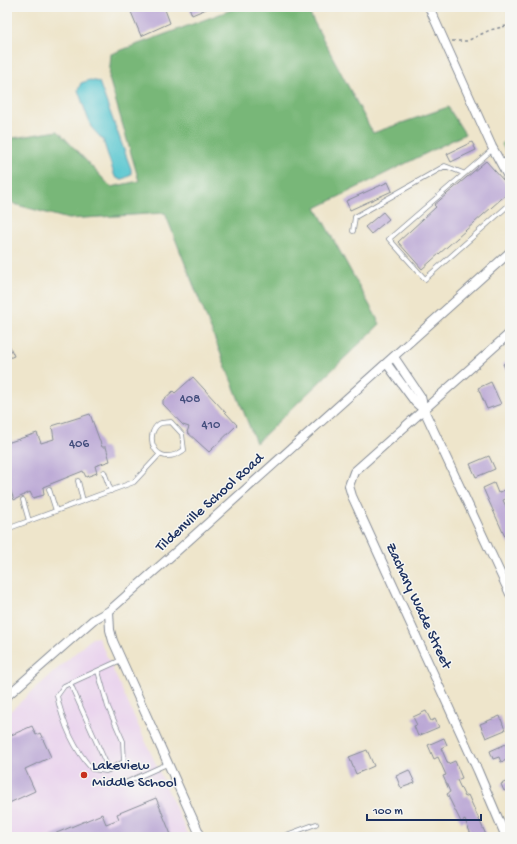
<svg xmlns="http://www.w3.org/2000/svg" width="517" height="844" viewBox="0 0 517 844" font-family="'Gochi Hand',sans-serif">
  <rect width="100%" height="100%" fill="#f6f6f2"/>
  <filter id="ink" filterUnits="userSpaceOnUse"><feTurbulence type="fractalNoise" baseFrequency=".025" numOctaves="2"/><feDisplacementMap in="SourceGraphic" scale="8" xChannelSelector="R" yChannelSelector="G"/><feConvolveMatrix kernelMatrix="1 2 1 2 8 2 1 2 1" color-interpolation-filters="sRGB"/></filter>
  <filter id="wash" filterUnits="userSpaceOnUse"><feTurbulence type="fractalNoise" baseFrequency=".012" numOctaves="4" result="noise"/><feDisplacementMap in="SourceGraphic" scale="16" xChannelSelector="R" yChannelSelector="G"/><feGaussianBlur stdDeviation="0.9" result="paint"/><feColorMatrix in="noise" values="0 0 0 0 0 0 0 0 0 0 0 0 0 0 0 0 0 1.4 0 .05"/><feComposite in="paint" operator="in"/></filter>
  <g filter="url(#wash)">
    <rect width="100%" height="100%" fill="#eee5cb"/>
    <!-- built -->
    <path fill="#e9d2ed" d="M98 637 189 837H7V714L92 638Z"/>
    <!-- green -->
    <path fill="#95d68d" stroke="#588276" d="M510 137V160L502 144Z"/>
    <!-- forest -->
    <path fill="#78b778" stroke="#4a736b" d="M239 7H306L373 133 448 107 465 134 316 208 380 324 256 443 165 213 68 219 14 204 7 197V139L58 131 111 187 139 181 109 78 111 54Z"/>
    <!-- water -->
    <path fill="#5ac7d0" stroke="#3a7b97" d="M90 80 99 82 131 169V175L121 180 115 177 103 140 91 127 78 90 81 83Z"/>
    <g id="blocks">
      <!-- building -->
      <path fill="#bba8d5" d="M129 7H164L170 23 141 36Z
        M189 7H211L192 15Z
        M472 142 476 150 451 162 447 154Z
        M486 161 504 181 509 192 422 269 398 242 436 207 434 205Z
        M388 182 392 191 350 210 346 201Z
        M383 212 389 219 371 234 365 227Z
        M7 340 14 356 7 359Z
        M510 360V378L503 364Z
        M193 377 237 425 209 452 187 432 189 427 183 425 163 404V400L173 391 175 393Z
        M491 382 501 404 487 409 478 388Z
        M90 414 102 447H106L110 461 95 466 97 473 86 477 83 471 43 487 44 495 33 498 30 492 14 500 7 480V443L37 433 41 443 54 439 52 426Z
        M489 456 495 469 476 477 470 464Z
        M494 483 498 493 507 489 510 496V497L503 500 510 515V548L483 488Z
        M426 711 431 721 435 719 439 727 418 736 414 726 417 725 413 717Z
        M500 716 505 730 486 738 480 724Z
        M32 726 36 735 40 733 51 757 25 769 35 791 7 804V737Z
        M444 738 447 745 441 748 448 764 455 761 462 778 457 780 465 797 468 795 487 837H472L465 820 461 822 447 794 450 792 443 776 446 775 438 757 434 759 428 745Z
        M506 744 510 753V759L501 762 499 757 493 759 490 751Z
        M367 750 374 766 356 774 349 757Z
        M409 770 415 783 401 788 396 776Z
        M510 780V788L504 791 501 784Z
        M156 798 172 837H47L102 814 106 824 119 819 117 814Z"/>
    </g>
  </g>
  <g filter="url(#ink)">
    <use href="#blocks" fill-opacity="0" stroke="#848a94" stroke-width="1"/>
    <g fill="none" stroke-linecap="round" stroke-linejoin="round">
      <!-- service casing -->
      <g stroke="#848a94" stroke-width="5.5">
        <path id="service" d="M493 149 389 239 425 279 510 204
          M501 163 510 158
          M353 231 355 217 445 166 463 173
          M171 422 182 434 184 450C155 470 143 435 159 424 162 422 167 423 171 422Z
          M104 472 111 491
          M78 481 83 501
          M49 489 56 511
          M23 500 29 521
          M7 529 134 482 159 455
          M98 671 108 707 123 741 124 762 106 771 92 769C74 749 63 723 57 696L64 686 121 660
          M70 683 109 770
          M125 783 167 764
          M281 837 316 824"/>
      </g>
      <!-- minor casing -->
      <g stroke="#848a94" stroke-width="10">
        <path id="minor" d="M429 7 492 147 510 180
          M394 357 421 397 424 410 510 594
          M387 364 415 402 424 410
          M109 611 110 630 113 641 201 837
          M7 696 93 620 109 611 178 550 510 252
          M506 837 478 771 352 496 349 486 354 472 510 333"/>
      </g>
      <!-- path -->
      <path stroke="#848a94" stroke-width="1.5" stroke-dasharray="3 3" stroke-linecap="butt" d="M452 41H467L490 30 510 25"/>
      <!-- service -->
      <use href="#service" stroke="#fff" stroke-width="4"/>
      <!-- minor -->
      <use href="#minor" stroke="#fff" stroke-width="8"/>
    </g>
  </g>
  <!-- markers -->
  <circle fill="#c8321e" stroke="#f6f6f2" stroke-width="1.5" cx="84" cy="775" r="4"/>
  <g text-anchor="middle" dominant-baseline="central" stroke-width="3" stroke-linejoin="round" paint-order="stroke">
    <!-- number labels -->
    <g font-size="13" fill="#434d7c">
      <text x="190" y="399">408</text>
      <text x="211" y="425">410</text>
      <text x="79" y="444">406</text>
    </g>
    <!-- street labels -->
    <g font-size="15" fill="#1b2f5e" stroke="#f6f6f2">
      <text transform="translate(210 503) rotate(-42)">Tildenville School Road</text>
      <text transform="translate(418 606) rotate(65)">Zachary Wade Street</text>
    </g>
    <!-- poi labels -->
    <g font-size="15" fill="#1b2f5e" stroke="#f6f6f2" text-anchor="start">
      <text x="92" y="766">Lakeview<tspan x="92" dy="17">Middle School</tspan></text>
    </g>
  </g>
  <!-- margin -->
  <rect width="517" height="844" fill="none" stroke="#f6f6f2" stroke-width="24"/>
  <!-- scale -->
  <path d="M367 814v6h114v-6" fill="none" stroke="#1b2f5e" stroke-width="2"/>
  <text x="373" y="814" font-size="12" fill="#1b2f5e" stroke="#f6f6f2" stroke-width="3" paint-order="stroke">100 m</text>
</svg>
